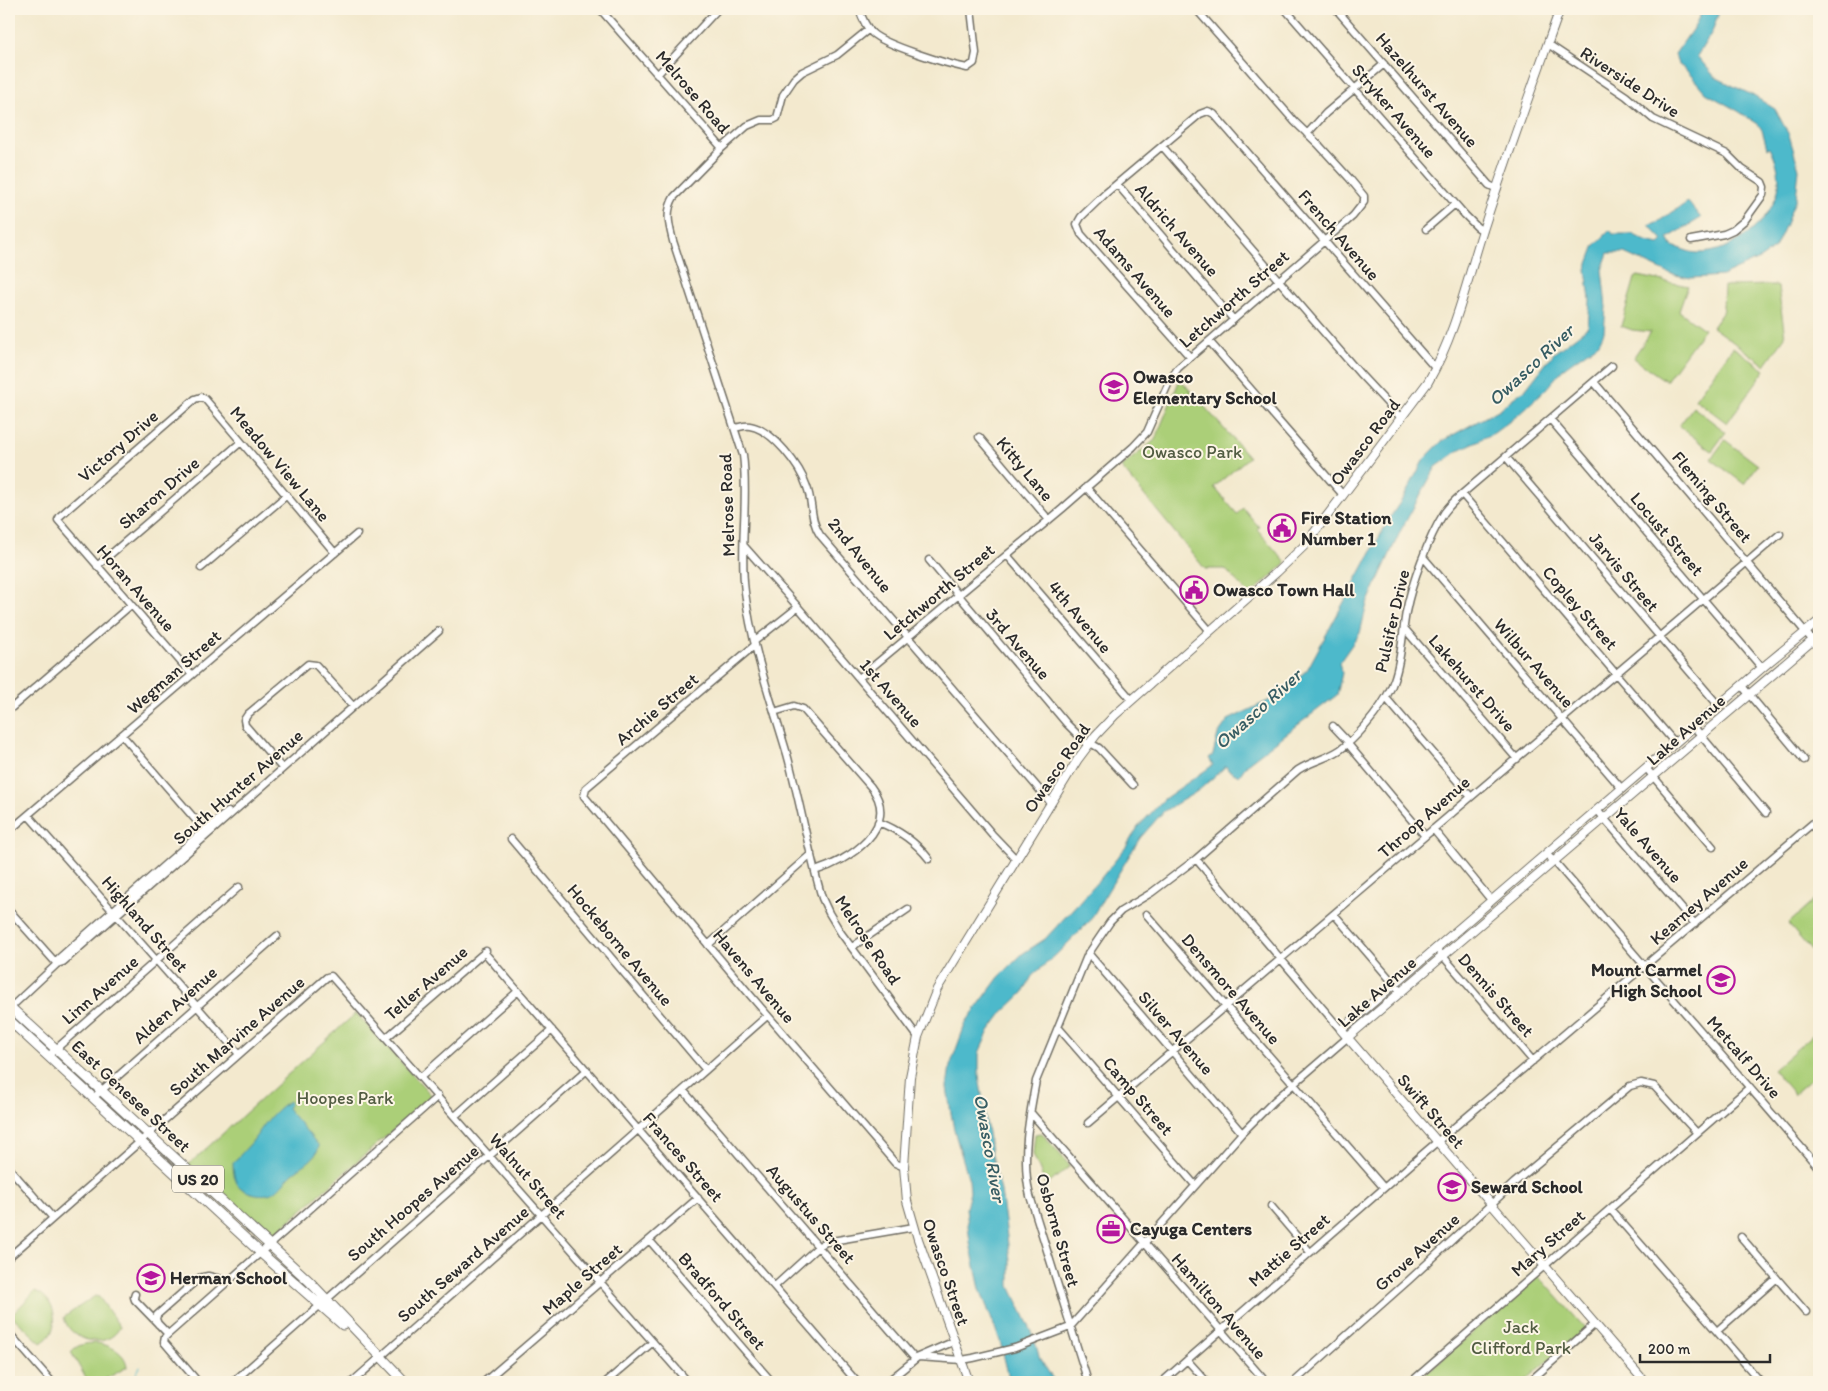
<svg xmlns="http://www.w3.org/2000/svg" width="1828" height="1391" viewBox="0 0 1828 1391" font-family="Itim,sans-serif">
  <rect width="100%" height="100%" fill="#fcf5e5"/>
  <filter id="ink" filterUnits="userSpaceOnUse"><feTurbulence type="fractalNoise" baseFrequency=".02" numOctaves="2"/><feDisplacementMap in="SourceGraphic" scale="10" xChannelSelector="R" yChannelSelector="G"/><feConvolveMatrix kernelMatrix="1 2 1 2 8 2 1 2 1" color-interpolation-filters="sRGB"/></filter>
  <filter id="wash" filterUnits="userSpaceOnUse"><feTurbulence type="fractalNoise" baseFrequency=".0096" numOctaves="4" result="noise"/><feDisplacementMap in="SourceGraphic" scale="20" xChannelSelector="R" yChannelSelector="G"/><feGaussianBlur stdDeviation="1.12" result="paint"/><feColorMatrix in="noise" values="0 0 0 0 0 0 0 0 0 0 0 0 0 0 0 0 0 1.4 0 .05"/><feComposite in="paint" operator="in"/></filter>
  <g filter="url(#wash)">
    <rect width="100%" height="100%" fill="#f3e9ce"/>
    <!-- green -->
    <path fill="#abcf78" stroke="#6b7d52" d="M1638 276 1688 286 1679 311 1704 329 1666 381 1633 358 1651 332 1632 330 1621 326 1635 278Z
      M1775 285 1778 287 1785 337 1765 365 1712 327 1724 310 1723 306 1724 286Z
      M1733 347 1765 370 1727 423 1695 399Z
      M1180 379 1249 457 1214 487 1237 514 1243 508 1259 527 1257 529 1286 563 1250 595 1225 569H1205L1121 467 1155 440Z
      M1693 407 1726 432 1712 451 1679 426Z
      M1725 440 1758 465 1744 484 1711 459Z
      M1819 896V949L1814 954 1788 924Z
      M356 1013 432 1096 270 1238 188 1165Z
      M1817 1031 1819 1033V1072L1794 1094 1773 1070Z
      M1042 1133 1070 1166 1046 1186 1033 1154 1035 1134Z
      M1538 1275 1585 1328 1524 1382H1416Z
      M35 1291C52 1297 60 1319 50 1335 48 1338 44 1341 41 1343L13 1317V1314Z
      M95 1296 99 1297 120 1327C108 1351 69 1342 64 1317Z
      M97 1343C109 1345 126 1352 127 1367L100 1382H88L71 1352C77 1344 87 1343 97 1343Z"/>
    <!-- water -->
    <path fill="#4eb9cb" stroke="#3c727b" d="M1703 9H1720L1712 32 1697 56 1715 77 1752 95 1775 109 1789 135 1799 169 1796 198 1786 224 1775 248 1761 258 1722 276 1691 278 1670 274 1624 253H1608L1602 270 1606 307 1604 332 1599 343 1565 367 1544 391 1518 415 1494 433 1461 449 1436 467 1401 530 1367 604 1360 633 1339 663 1342 673 1337 695 1248 763 1239 776 1228 770 1226 766 1198 791 1164 811 1140 838 1089 922 1057 954 1032 976 1023 993 1003 1012 989 1031 979 1053V1076L991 1152 1001 1191 1010 1260V1286L1032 1332 1040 1359 1055 1382H1010L1000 1341 980 1289 970 1243 966 1208 970 1192 969 1180 954 1130 951 1113 947 1087 950 1066 966 1022 999 977 1022 954 1045 939 1101 878 1126 847 1138 827 1164 799 1213 765 1209 758 1213 755 1218 734 1228 720 1272 699 1307 670 1389 519 1405 495 1424 459 1442 441 1500 409 1513 398 1526 389 1554 353 1588 327 1590 300 1586 269 1595 245 1610 230 1613 234H1632L1646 241 1659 244 1663 240 1649 225 1659 221 1688 202 1701 218 1668 238 1672 246C1680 248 1690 253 1698 253 1732 254 1776 219 1779 184 1779 170 1776 159 1770 147L1767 148 1762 130 1758 124 1738 111 1706 93 1687 71 1678 64 1675 54 1694 27Z
      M289 1101 290 1103 287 1108 319 1146C316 1160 304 1164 293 1173 287 1178 281 1188 274 1192 264 1197 249 1194 241 1188 234 1183 233 1170 233 1163 239 1156 246 1149 252 1142 263 1127 272 1111 289 1101Z"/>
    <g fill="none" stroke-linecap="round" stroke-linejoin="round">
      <!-- stream -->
      <path stroke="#4eb9cb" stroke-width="1" d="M132 1382 140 1367"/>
    </g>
  </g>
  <g filter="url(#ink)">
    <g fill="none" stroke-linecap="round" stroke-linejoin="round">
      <!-- minor casing -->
      <g stroke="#716e64" stroke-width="9">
        <path id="minor" d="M600 9 722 148
          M859 9C862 18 865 26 872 33 885 45 947 64 967 68L974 63 976 53 971 9
          M1285 9 1465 215 1477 227 1483 231
          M1336 9 1489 185 1497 189
          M869 29 837 55 802 72 794 79 783 95 777 118 773 120H761L747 126 722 148 674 197C665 212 669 225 673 241L743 455C749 501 739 547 745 592 752 648 771 700 787 754 800 801 808 850 822 898L829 913 841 933 918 1037
          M1548 44 1626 96 1653 119 1727 154 1742 169 1762 182 1764 187 1763 195 1745 220 1733 230 1724 234 1691 240
          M657 75 718 9
          M1307 134 1326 113 1384 64
          M1163 147 1361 375 1401 418
          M1117 184 1233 319
          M1426 229 1455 204
          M1209 341 1343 495
          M1190 357 1081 234 1077 224 1081 217 1106 193 1200 114 1208 111 1214 114 1435 368
          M1594 382 1819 648
          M1550 419 1762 668
          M735 428C740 427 745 425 750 426 773 430 800 466 807 487 813 503 810 520 820 535L1051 803
          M979 437 1049 520
          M1506 457 1719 706
          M1086 487 1210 631
          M1462 494 1675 743
          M744 546 798 607 992 834 1016 859
          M1007 555 1131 699
          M1424 558 1622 789
          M929 560 1067 724 1088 745 1092 744 1099 748 1133 785
          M97 566 241 442
          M201 568 287 495
          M1404 628 1517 759
          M755 641 798 607
          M755 645 586 788 584 796 751 996 895 1163 904 1167
          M192 675 58 520 60 516 195 399 201 397 205 399 335 553
          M859 678 1062 509 1133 447 1147 432 1170 380 1178 368 1353 216 1364 202V196L1350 179 1318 144 1295 122 1196 9
          M1742 686 1804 760
          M1386 698 1471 797
          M9 710 131 605
          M774 712 794 706 803 709 871 787C902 827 848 861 815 871
          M1333 726 1349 743
          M1694 727 1766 813
          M122 735 207 833
          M1348 744 1425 836
          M282 768 245 725 244 720 248 714 308 664 316 665 353 706
          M1646 768 1713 847
          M1597 810 1695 924
          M28 815 239 1054
          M878 822C899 830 915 841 929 859
          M1433 829 1491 900
          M9 831 357 534
          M511 839 706 1070
          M1546 854 1554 861 1819 1168
          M1196 859 1341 1030
          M9 910 57 964
          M1146 914 1384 1188
          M1334 914 1401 992
          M708 945 811 854
          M852 947 908 909
          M1436 948 1533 1061
          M484 952 857 1382
          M1088 953 1242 1133
          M57 964 59 958 204 830 228 812
          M9 1009 57 964 63 962 439 631
          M1058 1027 1195 1185
          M386 1038 486 951
          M48 1056 239 887
          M421 1077 518 991
          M683 1090 915 1359
          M93 1098 277 936
          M1031 1113 1266 1382
          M455 1116 552 1030
          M1088 1123 1780 534
          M9 1168 53 1218
          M1271 1206 1310 1252
          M1610 1209 1761 1382
          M1741 1237 1806 1312
          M650 1241 772 1382
          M9 1257 327 977 331 976 688 1382
          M775 1286 819 1246 826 1242 914 1227
          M135 1294 134 1297 135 1300 168 1334
          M158 1324 156 1319 157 1315 199 1278 208 1276 229 1281
          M1717 1331 1776 1279
          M9 1333 52 1382
          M918 1357 962 1360 973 1358 1015 1348 1070 1327 1242 1133 1274 1101 1347 1038
          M1187 1360 1207 1382
          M198 1382 164 1342 165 1337 438 1096
          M233 1382 587 1070
          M352 1382 767 1016
          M484 1382 698 1198
          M606 1382 653 1342
          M887 1382 918 1357 955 1341
          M1088 1382 1030 1196C1021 1160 1029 1117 1036 1081L1087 956 1110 922 1121 911 1151 893 1196 859 1298 770C1313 760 1332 758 1345 746 1363 731 1387 702 1394 680 1402 658 1402 635 1406 612 1412 582 1428 539 1444 513 1449 506 1455 500 1462 494L1612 366
          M1162 1382 1424 1153 1819 818
          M1294 1382 1409 1280 1514 1183 1630 1086 1641 1083 1654 1086 1697 1133
          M1411 1382 1750 1087
          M1529 1382 1595 1324"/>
      </g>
      <!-- major casing -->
      <g stroke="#716e64" stroke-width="10">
        <path id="major" d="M1347 1038 1819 635
          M969 1382 918 1239 907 1201 904 1167 910 1077 918 1037 937 989 1078 759 1096 735 1115 715 1277 572 1304 546 1343 495 1428 382C1457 332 1468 275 1486 221 1509 150 1535 79 1560 9
          M1645 1382 1341 1030 1769 662 1819 621"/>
      </g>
      <!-- highway casing -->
      <g stroke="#716e64" stroke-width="11">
        <path id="highway" d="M9 1006 309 1281 405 1382
          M9 1020 261 1253 343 1325"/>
      </g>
      <!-- minor -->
      <use href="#minor" stroke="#fff" stroke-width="6"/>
      <!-- major -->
      <use href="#major" stroke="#fff" stroke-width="8"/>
      <!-- highway -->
      <use href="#highway" stroke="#fff" stroke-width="9"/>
    </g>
  </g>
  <!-- icons -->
  <defs>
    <g id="school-ring" transform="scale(1.4375)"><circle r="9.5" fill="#fcf5e5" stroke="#b5179e" stroke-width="1.5"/><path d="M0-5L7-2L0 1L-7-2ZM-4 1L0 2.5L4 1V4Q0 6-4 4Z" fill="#b5179e"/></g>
    <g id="civic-ring" transform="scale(1.4375)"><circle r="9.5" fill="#fcf5e5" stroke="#b5179e" stroke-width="1.5"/><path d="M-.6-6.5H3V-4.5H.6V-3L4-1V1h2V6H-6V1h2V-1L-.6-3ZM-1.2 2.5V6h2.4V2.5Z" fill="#b5179e"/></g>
    <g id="office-ring" transform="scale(1.4375)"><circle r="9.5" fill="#fcf5e5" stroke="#b5179e" stroke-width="1.5"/><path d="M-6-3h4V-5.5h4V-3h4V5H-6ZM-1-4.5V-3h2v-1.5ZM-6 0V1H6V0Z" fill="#b5179e"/></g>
  </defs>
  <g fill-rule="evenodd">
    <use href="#school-ring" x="1114" y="387"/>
    <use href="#civic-ring" x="1282" y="528"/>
    <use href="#civic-ring" x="1194" y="590"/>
    <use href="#school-ring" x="1721" y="980"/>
    <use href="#school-ring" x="1452" y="1187"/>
    <use href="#office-ring" x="1111" y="1229"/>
    <use href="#school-ring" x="151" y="1278"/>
  </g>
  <g text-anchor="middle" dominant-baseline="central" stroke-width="4" stroke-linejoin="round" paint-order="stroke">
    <!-- shield labels -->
    <rect fill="#fcf5e5" stroke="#6a6863" stroke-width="1" x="172" y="1165.5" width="52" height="27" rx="4"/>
    <g font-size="16" font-weight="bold" fill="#2b2b2b">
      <text x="198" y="1179">US 20</text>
    </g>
    <!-- street labels -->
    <g font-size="18" fill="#2b2b2b" stroke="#fcf5e5">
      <text transform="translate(1630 82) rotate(33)">Riverside Drive</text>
      <text transform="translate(1427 90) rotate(49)">Hazelhurst Avenue</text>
      <text transform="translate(693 92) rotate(49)">Melrose Road</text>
      <text transform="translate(1394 111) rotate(49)">Stryker Avenue</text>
      <text transform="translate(1177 230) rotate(49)">Aldrich Avenue</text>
      <text transform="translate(1339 235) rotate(49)">French Avenue</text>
      <text transform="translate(1135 272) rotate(49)">Adams Avenue</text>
      <text transform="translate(1234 299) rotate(-41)">Letchworth Street</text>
      <text transform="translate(1365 442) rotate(-53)">Owasco Road</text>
      <text transform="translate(118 446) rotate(-41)">Victory Drive</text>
      <text transform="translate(280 464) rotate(50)">Meadow View Lane</text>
      <text transform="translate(1025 469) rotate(50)">Kitty Lane</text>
      <text transform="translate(159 493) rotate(-41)">Sharon Drive</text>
      <text transform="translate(1712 497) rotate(50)">Fleming Street</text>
      <text transform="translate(727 505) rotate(-92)">Melrose Road</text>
      <text transform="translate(1667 534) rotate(50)">Locust Street</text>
      <text transform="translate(860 555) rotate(51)">2nd Avenue</text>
      <text transform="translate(1624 572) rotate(50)">Jarvis Street</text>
      <text transform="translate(136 588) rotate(49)">Horan Avenue</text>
      <text transform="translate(939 592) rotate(-40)">Letchworth Street</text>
      <text transform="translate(1580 608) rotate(49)">Copley Street</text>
      <text transform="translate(1080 617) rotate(50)">4th Avenue</text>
      <text transform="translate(1392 621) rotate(-77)">Pulsifer Drive</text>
      <text transform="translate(1018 644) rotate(49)">3rd Avenue</text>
      <text transform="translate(1534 663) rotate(49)">Wilbur Avenue</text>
      <text transform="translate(174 672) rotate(-41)">Wegman Street</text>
      <text transform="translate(1472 683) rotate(49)">Lakehurst Drive</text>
      <text transform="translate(891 693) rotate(49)">1st Avenue</text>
      <text transform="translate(657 709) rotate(-40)">Archie Street</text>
      <text transform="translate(1686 730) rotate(-41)">Lake Avenue</text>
      <text transform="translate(1057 768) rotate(-56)">Owasco Road</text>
      <text transform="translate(238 787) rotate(-41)">South Hunter Avenue</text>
      <text transform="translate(1424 817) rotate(-41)">Throop Avenue</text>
      <text transform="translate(1648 845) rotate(49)">Yale Avenue</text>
      <text transform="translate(1699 901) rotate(-41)">Kearney Avenue</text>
      <text transform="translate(145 924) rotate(49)">Highland Street</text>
      <text transform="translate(868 940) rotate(56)">Melrose Road</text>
      <text transform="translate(620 945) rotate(50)">Hockeborne Avenue</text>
      <text transform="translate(754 976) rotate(50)">Havens Avenue</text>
      <text transform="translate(426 983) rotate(-41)">Teller Avenue</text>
      <text transform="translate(1231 989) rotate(49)">Densmore Avenue</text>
      <text transform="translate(100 990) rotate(-41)">Linn Avenue</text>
      <text transform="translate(1377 992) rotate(-41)">Lake Avenue</text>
      <text transform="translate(1496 995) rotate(49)">Dennis Street</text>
      <text transform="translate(175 1005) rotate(-42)">Alden Avenue</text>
      <text transform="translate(1176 1033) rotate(49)">Silver Avenue</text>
      <text transform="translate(237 1036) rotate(-41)">South Marvine Avenue</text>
      <text transform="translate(1744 1057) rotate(49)">Metcalf Drive</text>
      <text transform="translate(131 1096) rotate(43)">East Genesee Street</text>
      <text transform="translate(1138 1096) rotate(49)">Camp Street</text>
      <text transform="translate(1431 1111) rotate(49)">Swift Street</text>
      <text transform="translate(683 1157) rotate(49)">Frances Street</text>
      <text transform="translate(528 1176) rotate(49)">Walnut Street</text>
      <text transform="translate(413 1203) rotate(-41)">South Hoopes Avenue</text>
      <text transform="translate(811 1214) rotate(49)">Augustus Street</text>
      <text transform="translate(1058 1230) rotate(74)">Osborne Street</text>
      <text transform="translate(1548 1243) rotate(-41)">Mary Street</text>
      <text transform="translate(1289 1250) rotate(-41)">Mattie Street</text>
      <text transform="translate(1417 1252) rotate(-42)">Grove Avenue</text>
      <text transform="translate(463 1264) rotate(-41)">South Seward Avenue</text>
      <text transform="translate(946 1272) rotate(71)">Owasco Street</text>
      <text transform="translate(582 1279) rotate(-41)">Maple Street</text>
      <text transform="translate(722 1301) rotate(49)">Bradford Street</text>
      <text transform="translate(1219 1306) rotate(49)">Hamilton Avenue</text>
    </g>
    <!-- poi labels -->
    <g font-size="18" font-weight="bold" fill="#2b2b2b" stroke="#fcf5e5" text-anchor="start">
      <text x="1133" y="377">Owasco<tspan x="1133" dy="21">Elementary School</tspan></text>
      <text x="1301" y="518">Fire Station<tspan x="1301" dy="21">Number 1</tspan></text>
      <text x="1213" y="590">Owasco Town Hall</text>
      <text x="1702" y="970" text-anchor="end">Mount Carmel<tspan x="1702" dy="21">High School</tspan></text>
      <text x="1471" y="1187">Seward School</text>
      <text x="1130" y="1229">Cayuga Centers</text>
      <text x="170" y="1278">Herman School</text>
    </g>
    <!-- park labels -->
    <g font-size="18" fill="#515c42" stroke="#fcf5e5">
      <text x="1192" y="452">Owasco Park</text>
      <text x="345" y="1098">Hoopes Park</text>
      <text x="1521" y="1327">Jack<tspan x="1521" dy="21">Clifford Park</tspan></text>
    </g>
    <!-- water labels -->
    <g font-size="19" font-style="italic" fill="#375d63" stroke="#fcf5e5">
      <text transform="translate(1531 365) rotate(-43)">Owasco River</text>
      <text transform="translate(1258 709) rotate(-42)">Owasco River</text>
      <text transform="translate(990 1148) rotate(80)">Owasco River</text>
    </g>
  </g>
  <!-- margin -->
  <rect width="1828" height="1391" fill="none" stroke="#fcf5e5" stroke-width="30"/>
  <!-- scale -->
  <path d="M1640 1354v8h130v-8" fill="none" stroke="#2b2b2b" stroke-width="2.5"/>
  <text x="1648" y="1354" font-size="15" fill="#2b2b2b" stroke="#fcf5e5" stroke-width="4" paint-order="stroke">200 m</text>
</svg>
